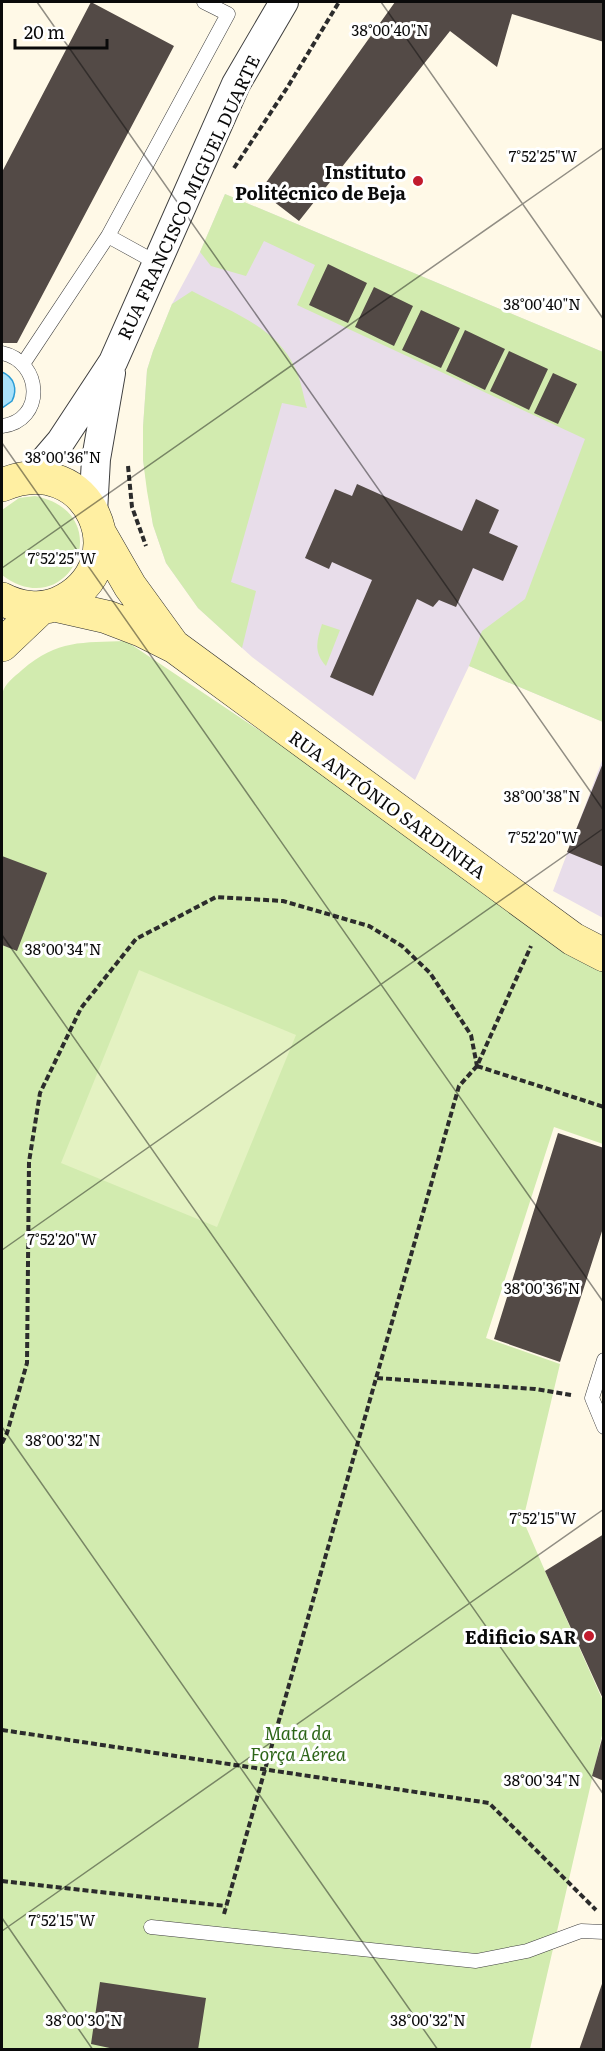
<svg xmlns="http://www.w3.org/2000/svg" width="605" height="2051" viewBox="0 0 605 2051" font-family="Literata,serif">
  <rect width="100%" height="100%" fill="#fff9e7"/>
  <!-- industrial -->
  <path fill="#e8ddea" d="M225 194 603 352V722L469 666 415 780 252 657 198 608 166 563 153 525 143 460V427L147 370 153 351 172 304 200 252Z
    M603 758V918L553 891Z"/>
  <!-- green -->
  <path fill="#d2ebaf" d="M225 194 603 352V722L469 666 482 631 525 599 585 439 297 305 315 265 264 241 246 276 211 266 200 252Z
    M192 291C229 311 277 327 295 368 301 380 303 395 307 408L282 403 231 582 256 591 242 648 198 608 166 563 153 525 147 491 143 460V427L147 370 153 351 172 304Z
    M35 496C121 513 69 626 2 575V510L19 498Z
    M322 624 340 630 326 666C313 652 317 640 322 624Z
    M126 641 603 961V1144L554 1127 486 1338 560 1364 523 1520 545 1571 603 1701V1731L530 2049 2 2050V694C5 683 13 678 22 670 58 639 82 643 126 641Z"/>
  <!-- pitch -->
  <path fill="#e4f2c2" d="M139 970 296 1035 217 1227 61 1163Z"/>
  <!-- water -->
  <path fill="#a9e1fa" stroke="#2b9cd5" stroke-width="1.5" d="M2 372C14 377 18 389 12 401L2 408Z"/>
  <!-- building -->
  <path fill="#534a46" d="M91 2 174 46 17 343H2V172Z
    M395 2H604V42L512 14 497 67 450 31 299 221 260 191Z
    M328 264 367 283 348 323 309 305Z
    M374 287 413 306 394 346 355 327Z
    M421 310 460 328 441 368 402 350Z
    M465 330 505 349 485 390 446 371Z
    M509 351 548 369 529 410 490 391Z
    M553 373 577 384 558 424 534 413Z
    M357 484 462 531 476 499 499 510 489 533 518 546 503 581 473 568 456 607 439 600 433 607 417 599 373 696 330 677 372 580 332 562 329 569 305 558 335 489 352 496Z
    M603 763H604V867L567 852Z
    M2 856 47 873 17 951 2 945Z
    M558 1133 604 1148V1225L560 1362 494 1339Z
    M604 1534V1701L545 1571Z
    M603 1735H604V1781L592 1776Z
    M603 1981 604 2050H579Z
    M100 1982 206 1998 198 2050H119L91 2044Z"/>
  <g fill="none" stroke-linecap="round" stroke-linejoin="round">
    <!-- service casing -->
    <g stroke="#3d3d3d" stroke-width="15">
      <path id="service" d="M157 263 108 236 228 14 204 2
        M2 353C43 362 45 421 2 426
        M23 364 108 236
        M604 1360 592 1398 604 1427
        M151 1927 476 1961 527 1951 581 1931 604 1932"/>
    </g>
    <!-- minor casing -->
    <g stroke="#3d3d3d" stroke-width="30">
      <path id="minor" d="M31 476 61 441 113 362 236 84 284 2
        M93 512 96 459 111 373"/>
    </g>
    <!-- secondary casing -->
    <g stroke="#2c2c2c" stroke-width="34">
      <path id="secondary" d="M2 485C90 447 140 565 59 603 41 611 19 608 2 599
        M99 532 130 586 172 644
        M54 605 107 617 141 630 175 647 573 939 604 955
        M2 645 41 608"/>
    </g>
    <!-- path -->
    <path stroke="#2c2c2c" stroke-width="4" stroke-dasharray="6 3" stroke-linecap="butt" d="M234 168 287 88 339 2
      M128 466 132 507 146 546
      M477 1066 604 1107
      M377 1378 535 1389 571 1395
      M2 1443 7 1433 27 1363 29 1162 40 1093 81 1008 136 939 216 897 283 901 369 926 402 946 430 973 471 1035 477 1066
      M2 1730 489 1803 596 1910
      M2 1881 226 1906
      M224 1914 459 1086 477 1066 531 946"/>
    <!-- service -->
    <use href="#service" stroke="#fff" stroke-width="14"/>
    <!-- minor -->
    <use href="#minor" stroke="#fff" stroke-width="28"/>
    <!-- secondary -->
    <use href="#secondary" stroke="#ffefa2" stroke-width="33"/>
  </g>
  <!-- ticks -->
  <path fill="none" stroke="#0a0a0a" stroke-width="1.5" stroke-opacity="0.45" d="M37 2 604 811M381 2 604 320M2 443 604 1303M2 568 604 147M2 935 604 1795M2 1250 604 828M2 1427 438 2050M2 1918 93 2050M2 1931 604 1509"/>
  <!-- markers -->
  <g fill="#c21b2d" stroke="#fff" stroke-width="2">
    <circle cx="418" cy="181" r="6"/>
    <circle cx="589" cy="1636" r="6"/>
  </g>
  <g text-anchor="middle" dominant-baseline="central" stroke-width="6" stroke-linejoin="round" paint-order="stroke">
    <!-- poi labels -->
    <g font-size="18" font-weight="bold" fill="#0a0a0a" stroke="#fff" text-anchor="end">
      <text x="406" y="171">Instituto<tspan x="406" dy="21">Politécnico de Beja</tspan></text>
      <text x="577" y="1636">Edificio SAR</text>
    </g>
    <!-- street labels -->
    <g font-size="18" fill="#0a0a0a" stroke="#fff">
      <text transform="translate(188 197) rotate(-65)">RUA FRANCISCO MIGUEL DUARTE</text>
      <text transform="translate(388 804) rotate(36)">RUA ANTÓNIO SARDINHA</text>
    </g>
    <!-- park labels -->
    <g font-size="18" font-style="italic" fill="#2d6518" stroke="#fff">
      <text x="298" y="1732">Mata da<tspan x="298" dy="21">Força Aérea</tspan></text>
    </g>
  </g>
  <g font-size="15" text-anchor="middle" fill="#0a0a0a" stroke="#fff" stroke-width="6" stroke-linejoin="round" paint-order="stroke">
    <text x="390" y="36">38°00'40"N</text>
    <text x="543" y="162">7°52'25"W</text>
    <text x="542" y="310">38°00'40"N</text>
    <text x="63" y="463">38°00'36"N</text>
    <text x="62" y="564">7°52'25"W</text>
    <text x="542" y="802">38°00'38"N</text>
    <text x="543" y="843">7°52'20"W</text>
    <text x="63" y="955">38°00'34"N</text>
    <text x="62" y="1245">7°52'20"W</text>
    <text x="542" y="1294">38°00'36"N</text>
    <text x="63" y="1446">38°00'32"N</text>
    <text x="543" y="1524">7°52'15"W</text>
    <text x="542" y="1786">38°00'34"N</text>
    <text x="62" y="1926">7°52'15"W</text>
    <text x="84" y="2026">38°00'30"N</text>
    <text x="428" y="2026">38°00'32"N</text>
  </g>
  <!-- border -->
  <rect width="605" height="2051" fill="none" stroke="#0a0a0a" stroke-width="6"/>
  <!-- scale -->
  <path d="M15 39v9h92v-9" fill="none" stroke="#0a0a0a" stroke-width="3"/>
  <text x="24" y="39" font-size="18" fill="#0a0a0a" stroke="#ffffff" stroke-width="4.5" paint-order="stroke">20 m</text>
</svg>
